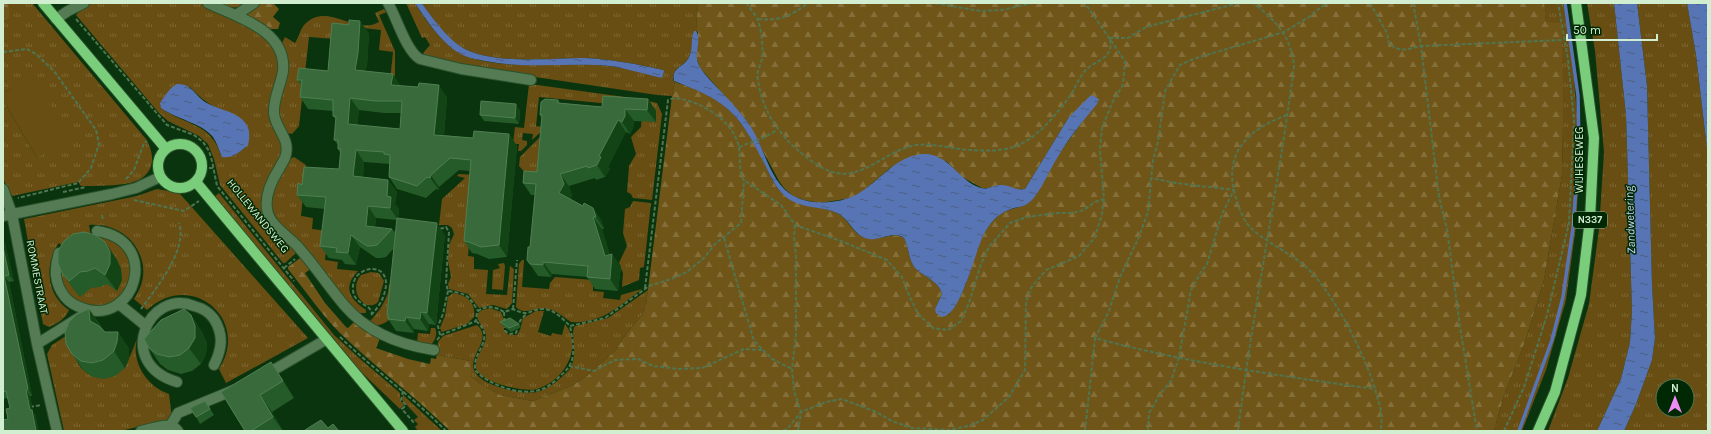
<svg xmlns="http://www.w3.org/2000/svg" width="1711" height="434" viewBox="0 0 1711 434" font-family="Karla,sans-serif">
  <defs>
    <pattern id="grass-tufts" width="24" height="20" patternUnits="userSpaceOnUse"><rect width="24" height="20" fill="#684e13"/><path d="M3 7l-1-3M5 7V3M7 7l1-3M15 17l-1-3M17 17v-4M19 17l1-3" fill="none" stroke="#7d6834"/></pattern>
    <pattern id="forest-firs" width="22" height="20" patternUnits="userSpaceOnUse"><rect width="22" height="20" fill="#705518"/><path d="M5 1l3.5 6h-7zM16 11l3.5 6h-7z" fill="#846e39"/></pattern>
    <pattern id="water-ripples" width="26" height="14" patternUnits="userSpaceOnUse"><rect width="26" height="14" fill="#5775b5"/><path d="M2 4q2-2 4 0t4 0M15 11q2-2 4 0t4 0" fill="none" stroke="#4c6080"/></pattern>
  </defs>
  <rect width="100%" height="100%" fill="#0a340d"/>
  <!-- grass -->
  <path fill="url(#grass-tufts)" fill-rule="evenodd" d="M9 3H32L146 139C159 161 151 181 124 184 110 186 95 186 81 186L78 182 12 196 3 179V100L37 158 33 76 3 93V22L9 19Z
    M93 3H200L242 21 267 39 277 53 279 65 270 107 282 140V155L263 202 284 237 296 253 285 263H283L220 185 214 159 208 144 199 136 168 121 159 113 76 15 83 7ZM190 87C204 102 214 108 234 115L245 148 233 156 221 155C210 122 186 126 161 108Z
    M406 3H415C425 20 442 43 460 53 468 58 479 60 489 62 525 68 560 63 596 65 619 66 640 72 662 78L663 70C637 64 611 59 584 58 549 58 494 65 463 48 448 40 431 17 422 3H698L696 31H694C693 40 693 52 687 60 680 69 674 66 673 80L675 82 672 96 657 95 501 72 431 58 423 53 430 45 425 37 422 38Z
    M1543 3H1563L1572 54 1580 152 1576 226 1566 300 1546 370 1522 431H1494L1504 395 1525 342 1544 280 1562 175 1563 126Z
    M1587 3H1614L1626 115 1632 311 1630 342 1621 379 1597 431H1548L1568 378 1589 304 1599 229 1604 152 1595 51Z
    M1637 3H1687L1696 55 1708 157V431H1624L1636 404 1652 360 1655 338 1652 285 1647 86ZM1663 386H1687V410H1663Z
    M384 9 387 12 379 15 395 51V83L390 82 393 52 379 50 381 30 337 25 335 39 309 37 299 126 292 134 287 133 277 116 282 43 285 37 295 43C299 37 300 29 305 24 328 1 355 36 379 22L375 13Z
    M529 84H530L639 99 611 104 539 97 536 126 543 127V130L532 140 533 134 523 133 522 140 527 141V145L521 151H518L519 144H513L515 127 524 128Z
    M643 100 657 103 662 114 652 200 633 198 631 194 627 192 629 166 636 154 631 137 641 127Z
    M546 131 542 182H534L519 166 520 157Z
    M294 157 306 165 301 216 313 218 312 229 328 231 325 260 338 262 337 269 358 271C342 288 350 299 366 310V313H360L352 308 319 265 275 219 270 206 273 192 288 160Z
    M459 174 475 175 468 256 474 257V269L488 270 486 294 507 295 510 266 514 269 512 303 507 309 493 305 479 308 468 294 449 289 448 284 451 277 448 261 449 245 454 234 452 228 448 225H439L442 199 465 178 457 176Z
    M157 189 179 193 189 204 308 338 226 383 219 369C251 319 191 269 147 310L134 299C159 264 130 221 89 225L91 237C104 237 117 241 125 253 148 290 94 327 68 292 64 286 61 279 62 272 62 265 66 258 68 251L59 243C44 264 46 295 69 310 65 319 58 323 49 327L43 324 24 219 137 196Z
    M219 193 334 335 359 358 400 393V400L404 405 400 409 356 367 214 197Z
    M633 201 651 203 644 267 640 268 639 280 622 287 623 273 619 263 627 246 623 233 625 209 630 207Z
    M522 260H524L522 287 549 289 550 283 555 277 593 280V291L604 292 603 298 620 300 621 295 642 289C620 306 601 324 571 322 563 317 558 311 549 309 536 305 526 317 516 307L519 264Z
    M504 263 505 266 503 290 492 289 493 270 500 268 498 264Z
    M371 272 379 273 384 281 378 302C366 314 347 291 361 275Z
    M392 281 387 310 389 320C382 325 377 327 369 323L370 321C378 313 384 304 388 293 389 288 388 284 392 281Z
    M648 290 646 305 642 315 626 334 616 350 587 376 571 386 533 401 500 395 479 383 471 376V361L437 355 438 342 443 336 477 325C494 340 466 356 475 372 482 386 522 395 537 392 549 389 560 379 569 370 580 356 569 333 575 326L608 318Z
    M453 293C467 295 476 302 474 317L467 324 442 332 440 328 445 316 448 297Z
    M490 308 501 312 504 320V331L509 335H517L520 330 523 318 536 311H544L538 332 551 336 552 333 562 335 565 324C584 348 563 382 537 389 525 393 479 382 476 368 474 357 486 347 486 336 485 327 477 323 477 314L482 310Z
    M431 328H435C438 335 435 340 431 345L417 343 418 333 430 334Z
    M66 336C70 345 74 356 79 365 82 370 90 376 96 377 122 383 130 358 137 338 131 362 146 386 169 394L172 419 120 431H64L47 354 52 345Z
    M403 395 442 431H418L415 427 418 424 414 420 418 417 402 400Z"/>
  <!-- forest -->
  <path fill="url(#forest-firs)" d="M3 3H9V19L3 22Z
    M216 3H248C238 10 227 8 216 3Z
    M259 3H273L279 9 273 17 280 23 278 29H267L248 17 247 13Z
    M698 3H1544L1546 22 1562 23 1563 126 1562 175 1544 280 1525 342 1504 395 1494 431H450C415 396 375 367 340 333 321 314 305 290 288 269V267L300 258H304L312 268 305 273 325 303 346 327 348 328 355 321 380 338 376 348 408 359 430 364 431 358 436 359 437 355 471 361V376L479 383 500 395 533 401 571 386 587 376 616 350 626 334 642 315 646 305 672 96 675 82C726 99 739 114 763 160 768 171 773 185 783 194 799 209 820 205 837 213 849 219 853 235 866 238 879 242 893 230 904 238 909 247 908 259 915 268 924 277 939 281 942 294L935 309 948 315C955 306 961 297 965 286 974 263 977 234 997 217 1006 208 1020 209 1030 202L1058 155 1082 122 1069 117 1025 189 1017 190 1001 185 989 188H982L962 177 946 161 908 158 890 168 862 192 851 198 820 203 804 200 793 196 784 188 779 181 746 120 700 68 696 57 698 32 696 31Z"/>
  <!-- garden -->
  <path fill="#684e13" d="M33 75 70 138 37 158 3 100V93Z"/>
  <!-- water -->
  <path fill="url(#water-ripples)" d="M415 3H422C431 17 449 40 463 48 494 65 549 58 584 58 611 59 636 64 663 70L664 71 662 78C639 73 618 65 594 65 557 64 521 68 485 61 476 59 467 58 459 53 442 43 426 20 415 3Z
    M1614 3H1637L1647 86 1652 285 1655 338 1652 360 1636 404 1624 431H1597L1621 379 1630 342 1632 311 1626 115Z
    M1687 3H1708V157L1696 55Z
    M694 31H696C702 39 694 53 698 63 702 75 728 97 737 109 744 117 751 126 756 136 765 154 772 181 789 193 804 204 825 204 842 200 874 193 889 157 922 154 949 152 958 181 981 188 989 190 994 184 1002 185 1010 185 1016 191 1025 189L1069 117 1091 95 1099 99 1097 104C1084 120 1070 136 1059 155 1050 168 1042 190 1031 201 1026 206 1020 207 1014 208 1000 212 992 220 985 232 975 249 962 315 942 317L936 313 935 309 942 294C939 281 924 277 915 268 908 259 909 247 904 238 893 230 881 241 869 239 854 237 850 219 837 213 822 206 805 209 790 200 776 191 770 175 763 161 738 111 726 101 674 81 671 68 682 68 688 59 694 50 690 40 694 31Z
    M177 84C189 84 192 90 200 98 212 110 236 109 246 124 250 130 250 137 248 145 241 151 232 159 222 157 219 150 217 143 213 137 202 123 176 119 161 108L160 103C165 96 169 88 177 84Z"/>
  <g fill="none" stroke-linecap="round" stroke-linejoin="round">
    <!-- stream -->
    <path stroke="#5775b5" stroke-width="3.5" d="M1519 431 1552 340 1563 297 1573 228 1579 149 1578 96 1565 3"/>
    <!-- minor casing -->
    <g stroke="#2a522c" stroke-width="12">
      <path id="minor" d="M208 3C237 17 287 30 283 71 281 85 273 99 274 113 275 129 292 139 285 158 283 162 281 165 279 169 272 180 265 196 267 209 269 226 289 236 299 248 315 266 328 286 344 305 367 332 400 345 434 350
        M388 3C397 18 406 51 420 59L461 69 531 80
        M236 15 254 3
        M56 19 68 11 84 3
        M3 189 12 214 37 344 57 431
        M3 216 112 194 136 188 160 177
        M59 253C54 269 54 283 65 297 70 303 78 307 85 309 135 325 162 241 97 231
        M119 304 146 326
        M37 344 80 317
        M265 375 327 339
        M177 382C114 363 149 288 194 306 202 308 209 312 214 319 224 335 222 349 214 365
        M170 426 178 413 234 390
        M141 431C152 429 171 420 178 431"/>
    </g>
    <!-- major casing -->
    <g stroke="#2a522c" stroke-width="12">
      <path id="major" d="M43 3 166 149
        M158 166a22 22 0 1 1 44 0a22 22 0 1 1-44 0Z
        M196 182 403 431
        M1538 431 1555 392 1581 295 1590 219 1594 138 1576 3"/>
    </g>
    <!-- path -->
    <path stroke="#4f7551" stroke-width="2" stroke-dasharray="4 2" stroke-linecap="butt" d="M746 3C750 8 754 13 757 18 761 26 764 50 762 59 760 66 756 73 758 80 763 117 786 144 816 164 856 192 880 151 916 145 934 143 953 149 970 150 983 151 997 151 1010 148 1035 142 1058 113 1072 93 1076 86 1079 78 1084 72 1094 59 1114 61 1110 39
      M935 3 980 11 1002 10 1032 3
      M1370 3 1387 33 1389 44C1401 53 1408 49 1421 46L1564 40
      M1413 3 1421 46 1439 197 1447 229 1460 327 1477 431
      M76 19 167 125 194 135 203 142 209 151 212 161 217 186 294 281
      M758 19C780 21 791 16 808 3
      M1109 38H1128L1146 27 1239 3
      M3 52 27 49 36 54 54 71 96 130 99 144 91 168 78 183 18 198
      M1287 115C1246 130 1221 155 1237 201 1240 210 1244 222 1251 228 1270 246 1297 255 1314 275 1340 306 1364 353 1376 392 1377 399 1381 406 1381 413 1382 419 1381 425 1381 431
      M739 147 765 137 777 130
      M203 168H213
      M126 179 134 170 144 143 147 141
      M63 192 86 187
      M134 200 184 211 199 201
      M102 215 103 221
      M795 225 794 237 796 256V334L792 369 794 391 801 412 798 431
      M440 229 446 227 449 232 446 283 448 291C466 294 468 294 478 311
      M724 238 754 341 772 359 792 369
      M284 268 295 259
      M645 288 668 100C677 96 685 100 695 103 714 111 735 126 739 148 740 157 740 167 741 176L744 180 781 205 795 225 841 241 887 260 902 277 908 293 918 314 933 328 948 330 961 321 969 303 981 264 989 247 1010 223 1027 217 1058 213H1072L1084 210 1095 202 1104 199 1100 150 1102 128 1113 101 1123 85 1125 61 1085 3
      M141 309C156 288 188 250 179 223
      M513 309 517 260
      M504 312 505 331 510 334 516 333 520 321 526 314
      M371 315C378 308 383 300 385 291 393 259 351 265 353 289 353 305 371 303 372 314
      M476 321C498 339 469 354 476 371 489 385 520 396 539 390 547 388 553 383 559 377 565 372 570 367 572 360 575 349 572 337 570 326
      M440 335 438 326 443 314 448 291
      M340 337C374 370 413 397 446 431
      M1095 338 1109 311 1120 277 1138 239 1148 212 1153 160 1158 142 1165 91 1180 65 1193 59 1284 32 1309 17 1321 7 1329 3
      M437 340 441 335 476 321 477 312C485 305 495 306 504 312L513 309C531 318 528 309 543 309 554 309 563 319 570 326L605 318 649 286 671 279 687 272 704 258 715 244 741 223 744 180
      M569 366 594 371 615 360 638 359 653 366 679 369 702 368 744 349 763 350
      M403 391 401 400 406 405 402 409 415 424
      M30 407 41 405
      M783 431 788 428 801 412 826 402 842 399 876 412 892 421 912 428 949 430 968 426 983 420 1009 397 1025 370 1026 302 1031 288 1046 270 1079 256 1095 237 1102 214 1104 199
      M1085 431 1095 338C1187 363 1281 376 1375 389
      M1148 431 1149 413 1161 393 1171 381 1179 357 1191 290 1201 272 1207 264 1222 214 1234 190 1176 183 1151 178
      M1238 431C1253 309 1278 189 1294 67 1292 38 1276 20 1253 3
      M1504 431 1524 387 1547 315 1569 223 1574 121 1568 59 1558 3"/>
    <!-- minor -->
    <use href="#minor" stroke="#547b54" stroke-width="10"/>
    <!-- major -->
    <use href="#major" stroke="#7acd7b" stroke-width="10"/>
  </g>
  <!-- wall -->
  <path fill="#255a29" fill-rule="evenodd" d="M369 33 367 65 365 71 401 86 447 97 444 135 473 138 509 134 517 146 507 257 489 259 477 254 472 253 464 241 470 171 459 170 439 187V190L436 189 426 198 397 189 389 177 390 164 364 162 363 177 388 180 397 192 395 204 399 209 398 218 445 235 436 325 429 324 428 331 414 329V333L396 331 388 319V317L387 315 394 248 386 257 381 258H376L360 247 356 265 345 264 342 260 329 258 320 246 325 209 306 207 297 195 302 185 339 169 340 153 338 149V145L334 140 336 120 333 116V111L308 109 300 97 301 85 297 80 328 71ZM359 110 384 113H401L400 129 357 125ZM376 218 397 220 396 233 392 229 375 227Z
    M648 99 656 111V122L634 121 633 128 630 134 626 132 608 167 610 169 605 177 596 180 595 178 569 186 572 196 570 199 583 206 593 208 601 220 604 229H602L610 255 621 266 618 291 595 289 587 277 552 274 551 277 538 276 527 260 530 247 535 195H531L523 183 537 172 542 119 540 115 558 100 560 103 602 107Z
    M520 110 519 124 484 121 480 115Z
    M3 240 5 244 14 281 9 282 32 396H30L33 412 36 416 8 419 10 408 8 398 3 399Z
    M116 258 121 269 122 280 117 291 107 284 100 287 91 288 80 297 74 290 62 273Z
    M89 309 105 332H118L129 349V359L125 368 115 376 104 379 93 377 83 370 72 354Z
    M191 315 202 332 207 343 206 354 201 364 192 371 181 374 168 370 160 364 149 348Z
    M500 322 519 324 521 327 511 332 503 326Z
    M282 378 294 398 272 412 283 431H245L221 392Z
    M209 407 214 415 200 424 196 417Z"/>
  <!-- shaded-wall -->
  <path fill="#124416" d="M360 21 369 33 367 65 363 82 355 70Z
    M393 74 401 86 391 85Z
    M439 85 447 97 443 147 434 135Z
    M350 98 359 110 356 136 348 124Z
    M648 99 656 111V122L647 110Z
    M516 104 520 110 519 124 515 118Z
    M625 109 634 121 633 128 630 134 622 122Z
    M618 120 626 132 608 167 610 169 605 177 597 165 599 156Z
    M509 134 517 146 507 257 499 245Z
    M356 150 364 162 362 188 353 176Z
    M560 174 569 186 572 196 567 205 559 193Z
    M431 175 439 187V190L430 178Z
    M388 180 397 192 395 204 399 209 398 220 390 208 387 196Z
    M368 206 376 218 374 238 366 226Z
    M593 208 601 220 604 229 596 217Z
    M593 217 602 229 612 261V254L621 266 618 291 610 279 605 256Z
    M437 223 445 235 436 325 427 313Z
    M351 235 360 247 356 265 348 253Z
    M3 240 5 244 14 281 9 275 3 247Z
    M105 242 116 258 121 269 122 280 117 291 105 275Z
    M543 262 552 274 551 277 543 265Z
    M4 276 9 282 32 396 28 389Z
    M89 309 100 326 102 338 90 321Z
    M421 312 429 324 428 331 420 319Z
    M191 315 202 332 207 343 206 354 201 364 189 348Z
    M406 317 414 329V333L405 321Z
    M118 332 129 349V359L125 368 114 351Z
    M271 362 282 378 294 398 283 381Z
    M26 390 30 396 33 412 36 416 39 431H36L30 410Z
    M260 395 272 412 283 431 273 417Z"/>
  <!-- building -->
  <path fill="#386a3b" stroke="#507f52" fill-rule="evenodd" d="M349 20 360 21 358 53 355 70 393 74 391 85 418 87 419 83 439 85 434 135 473 138 474 131 509 134 499 245 481 247 469 242 464 241 471 160 450 158 431 175 430 178 427 177 417 186 389 177 390 155 384 154V152L356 150 353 176 388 180 387 196 391 197 390 208 368 206 366 226 392 229 377 245 372 246H367L351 235 348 253 336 252 337 248 320 246 326 197 297 195 298 183 302 185 304 167 339 169 341 149H338V140H334L336 117 333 116V100L300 97 302 80H297L299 68 328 71 332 23 349 25ZM350 98 375 101H402L400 129 348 124Z
    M603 96 648 99 647 110 625 109V116L622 122 618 120 599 156 601 157 597 165 588 168 587 166 560 174 564 184 559 193 583 206 584 203 593 208 596 217H593L605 256 612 254 610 279 587 277 588 266 543 262V265L530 264 527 260 528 247H530L536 184 523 183 524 171 537 172 542 115H540L541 102 545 99 558 100V103L602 107Z
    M481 101 516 104 515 118 480 115Z
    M397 218 437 223 427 313 421 312 420 319 406 317 405 321 388 319V315H387Z
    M84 232 95 235 105 242 110 252V264L105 275 95 268 88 271 80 272 69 281 62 273 58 263V251L64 241 73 234Z
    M3 247 9 275 4 276 28 389 26 390 30 410H32L36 431H3V420L8 419 6 409 10 408 6 391 3 392Z
    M89 309 90 321 99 326 105 332H118L117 342 114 351 103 360 92 363 81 361 72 354 66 344 65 332 69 322 77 314Z
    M184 309 191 315 195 326V338L189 348 180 355 169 357 157 354 149 348 144 339 161 320Z
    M510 318 519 324 509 328 500 322Z
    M271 362 283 381 260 395 273 417 251 431H245L221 392Z
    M205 401 210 409 196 417 190 408Z
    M321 420 328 428 333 424 339 431H306L305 430Z"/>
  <g text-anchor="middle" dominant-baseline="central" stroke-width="3" stroke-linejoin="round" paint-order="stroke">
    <!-- shield labels -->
    <rect fill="#002903" stroke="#93b393" stroke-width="1" x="1573" y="212" width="34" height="16" rx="3"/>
    <g font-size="10" font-weight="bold" fill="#d2eed1">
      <text x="1590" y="220">N337</text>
    </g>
    <!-- street labels -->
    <g font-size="11" fill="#d2eed1" stroke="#002903">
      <text transform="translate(1579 160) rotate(-90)">WIJHESEWEG</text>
      <text transform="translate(258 216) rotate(51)">HOLLEWANDSWEG</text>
      <text transform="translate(37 277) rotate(79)">ROMMESTRAAT</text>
    </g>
    <!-- water labels -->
    <g font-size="12" font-style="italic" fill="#c5d7fb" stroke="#002903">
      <text transform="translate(1630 220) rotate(-92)">Zandwetering</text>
    </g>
  </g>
  <!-- border -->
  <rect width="1711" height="434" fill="none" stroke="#d2eed1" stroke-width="8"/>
  <!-- north arrow -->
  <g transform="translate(1675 398)"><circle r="19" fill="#002903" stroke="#547855"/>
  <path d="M0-3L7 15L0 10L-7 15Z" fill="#ef8bf7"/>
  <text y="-6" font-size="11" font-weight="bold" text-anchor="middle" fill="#d2eed1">N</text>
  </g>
  <!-- scale -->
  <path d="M1567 34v6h90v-6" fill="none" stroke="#d2eed1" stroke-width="2"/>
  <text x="1573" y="34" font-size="12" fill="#d2eed1" stroke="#002903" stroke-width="3" paint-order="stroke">50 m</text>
</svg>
